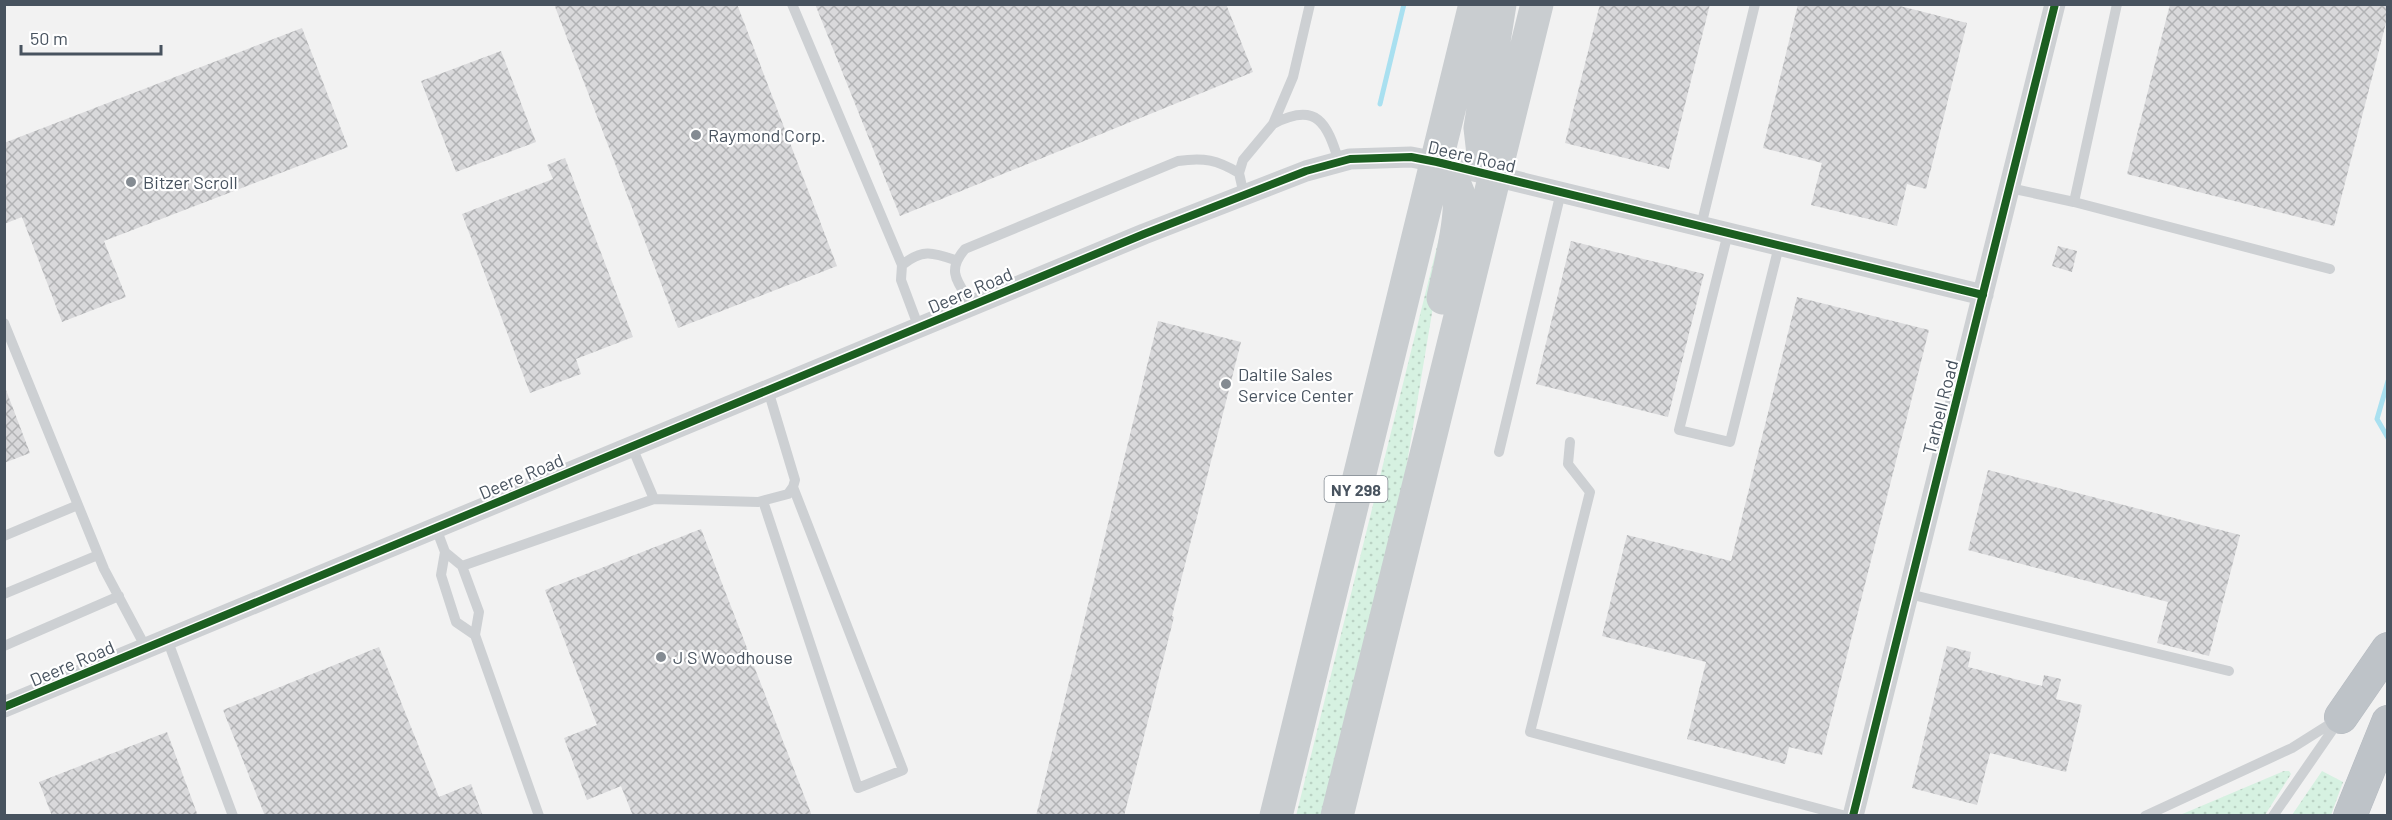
<svg xmlns="http://www.w3.org/2000/svg" width="2392" height="820" viewBox="0 0 2392 820" font-family="Barlow,sans-serif">
  <defs>
    <pattern id="green-dots" width="8" height="8" patternUnits="userSpaceOnUse" patternTransform="scale(1.5)"><rect width="8" height="8" fill="#d6f1e1"/><path d="M2 2h.1M6 6h.1" fill="none" stroke="#b9d1c3" stroke-width="1.8" stroke-linecap="round"/></pattern>
    <pattern id="building-cross-hatch" width="8" height="8" patternUnits="userSpaceOnUse" patternTransform="scale(1.5)"><rect width="8" height="8" fill="#d9d9db"/><path d="M0 0l8 8M0 8l8-8" fill="none" stroke="#b2b3b5"/></pattern>
  </defs>
  <rect width="100%" height="100%" fill="#f2f2f2"/>
  <!-- green -->
  <path fill="url(#green-dots)" d="M1446 210 1449 211 1397 523 1324 815 1296 816Z
    M2284 771H2289L2291 774 2265 815H2180Z
    M2322 771 2343 782 2331 815H2292Z"/>
  <g fill="none" stroke-linecap="round" stroke-linejoin="round">
    <!-- stream -->
    <path stroke="#a9e0f0" stroke-width="5" d="M1380 104 1404 4
      M2388 381 2377 419 2388 438"/>
  </g>
  <!-- building -->
  <path fill="url(#building-cross-hatch)" d="M554 4H737L837 266 678 328Z
    M815 4H1226L1253 72 900 216Z
    M1600 4H1710L1669 169 1565 143Z
    M1798 4H1892L1967 23 1926 189 1907 184 1897 226 1811 205 1822 163 1763 148Z
    M2170 4H2388V15L2334 226 2127 174Z
    M302 28 348 147 104 241 126 297 62 322 22 217 4 224V143Z
    M501 51 536 142 456 172 421 81Z
    M565 158 633 337 576 359 581 374 530 393 462 214 553 179 547 165Z
    M1571 241 1704 274 1668 417 1536 384Z
    M2058 246 2077 251 2072 272 2052 266Z
    M1797 297 1929 330 1822 755 1789 747 1785 764 1687 739 1706 662 1602 636 1627 535 1731 561Z
    M1158 321 1241 342 1172 616 1174 617 1124 816H1036Z
    M6 390 30 453 4 463V391Z
    M1988 470 2240 535 2209 656 2157 643 2168 602 1968 550Z
    M701 529 812 816H633L621 786 587 800 564 738 597 725 545 590Z
    M1947 646 1971 652 1968 667 2042 686 2044 675 2061 679 2056 699 2082 705 2066 772 1990 753 1977 805 1912 788Z
    M379 647 439 797 471 784 483 816H265L223 710Z
    M167 732 198 816H52L39 782Z"/>
  <g fill="none" stroke-linecap="round" stroke-linejoin="round">
    <!-- motorway casing -->
    <g stroke="#b6bbc1" stroke-width="34">
      <path id="motorway" d="M2341 717 2388 649
        M2350 816 2388 722"/>
    </g>
    <!-- service -->
    <path stroke="#cdd0d3" stroke-width="10" d="M792 4 902 265
      M1273 124C1317 101 1327 123 1339 162
      M2010 188 2074 202 2117 4
      M1244 195 1239 173 1243 160 1273 124 1293 77 1310 4
      M2074 202 2330 269
      M1701 226 1755 4
      M1728 233 1679 430 1730 442 1779 246
      M972 305C959 283 945 272 965 249L1178 161C1204 157 1217 160 1239 173
      M4 323 104 569 146 648
      M919 328 901 280 902 265C922 249 932 252 955 260
      M1570 442 1568 464 1590 492 1530 732 1846 816
      M632 447 654 499
      M1499 452 1561 192
      M763 501 858 788 903 770 793 487
      M436 528 445 552 441 575 456 622 475 635 479 612 462 566 445 552
      M4 536 78 505
      M462 566 654 499 758 502 788 494 793 487 795 480 768 390
      M4 594 98 555
      M1909 594 2229 671
      M475 635 539 816
      M167 639 233 816
      M4 646 119 596
      M2145 816 2292 748 2338 719
      M2273 816 2338 722"/>
    <!-- minor -->
    <path stroke="#cdd0d3" stroke-width="21" d="M4 707 1144 234 1306 171 1350 159 1411 157 1437 162 1983 295
      M1853 816 2055 4"/>
    <!-- primary -->
    <path stroke="#c9cdd0" stroke-width="33" d="M1437 162C1446 170 1454 179 1458 192 1464 215 1448 273 1443 298
      M1493 174 1484 163 1480 128 1500 4
      M1276 816 1475 4
      M1337 816 1537 4"/>
    <!-- motorway -->
    <use href="#motorway" stroke="#bec3c8" stroke-width="33"/>
    <!-- cycleway casing -->
    <g stroke="#fff" stroke-width="11">
      <path id="cycleway" d="M4 707 1144 234 1306 171 1350 159 1411 157 1437 162 1983 295
        M1853 816 2055 4"/>
    </g>
    <!-- cycleway -->
    <use href="#cycleway" stroke="#1b5e20" stroke-width="8"/>
  </g>
  <!-- markers -->
  <g fill="#848b92" stroke="#fff" stroke-width="2">
    <circle cx="696" cy="135" r="6"/>
    <circle cx="131" cy="182" r="6"/>
    <circle cx="1226" cy="384" r="6"/>
    <circle cx="661" cy="657" r="6"/>
  </g>
  <g text-anchor="middle" dominant-baseline="central" stroke-width="4.5" stroke-linejoin="round" paint-order="stroke">
    <!-- shield labels -->
    <rect fill="#fff" stroke="#7f878f" stroke-width="1.5" x="1324.5" y="476" width="63" height="26" rx="4.5"/>
    <g font-size="16" font-weight="bold" fill="#48535f">
      <text x="1356" y="489">NY 298</text>
    </g>
    <!-- poi labels -->
    <g font-size="18" fill="#48535f" stroke="#fff" text-anchor="start">
      <text x="708" y="135">Raymond Corp.</text>
      <text x="143" y="182">Bitzer Scroll</text>
      <text x="1238" y="374">Daltile Sales<tspan x="1238" dy="21">Service Center</tspan></text>
      <text x="673" y="657">J S Woodhouse</text>
    </g>
    <!-- street labels -->
    <g font-size="18" fill="#48535f" stroke="#fff">
      <text transform="translate(1472 156) rotate(13)">Deere Road</text>
      <text transform="translate(970 290) rotate(-23)">Deere Road</text>
      <text transform="translate(1940 407) rotate(-76)">Tarbell Road</text>
      <text transform="translate(521 476) rotate(-23)">Deere Road</text>
      <text transform="translate(72 663) rotate(-23)">Deere Road</text>
    </g>
  </g>
  <!-- border -->
  <rect width="2392" height="820" fill="none" stroke="#48535f" stroke-width="12"/>
  <!-- scale -->
  <path d="M21 45v9h140v-9" fill="none" stroke="#48535f" stroke-width="3"/>
  <text x="30" y="45" font-size="18" fill="#48535f" stroke="#ffffff" stroke-width="4.5" paint-order="stroke">50 m</text>
</svg>
